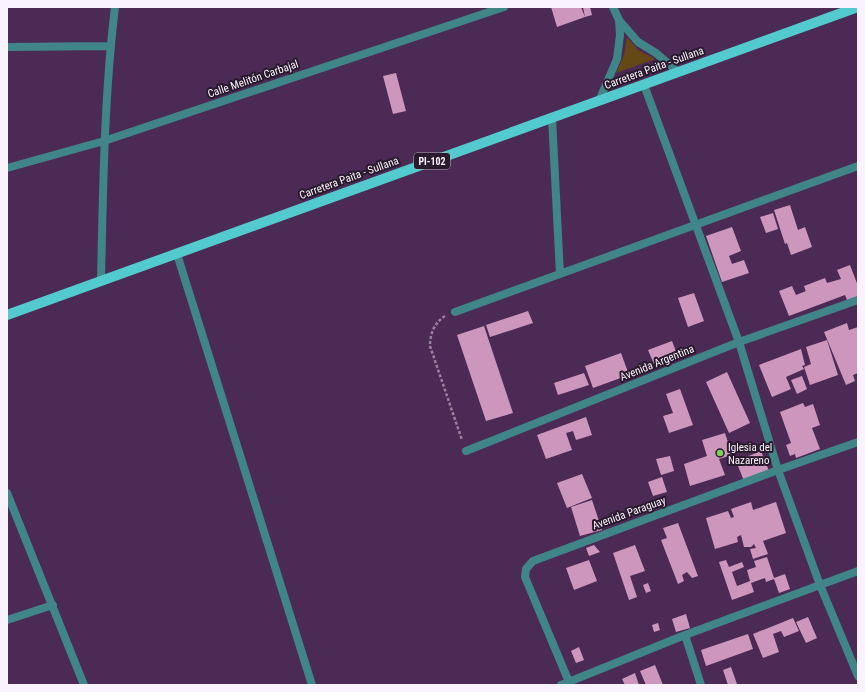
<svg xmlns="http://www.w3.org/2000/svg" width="865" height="692" viewBox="0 0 865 692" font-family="'Roboto Condensed',sans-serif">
  <rect width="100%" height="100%" fill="#4c2a56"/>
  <!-- green -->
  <path fill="#644815" d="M627 37 638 50 655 59 616 73 624 55Z"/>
  <!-- building -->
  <path fill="#cd96bd" d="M551 7H581L585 17 557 27Z
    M583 7H590L592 15 585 17Z
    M396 73 406 111 393 114 383 76Z
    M790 205 798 230 805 227 812 247 791 255 787 243 785 244 774 210Z
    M773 213 778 229 766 233 760 217Z
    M732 227 741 251 729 256 732 264 744 260 749 273 722 282 706 236Z
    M850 265 858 286V296L847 300 845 295 789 316 779 291 792 286 796 295 806 291 807 295 804 286 825 278 827 283 841 279 837 270Z
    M694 293 704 321 688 327 678 298Z
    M528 311 533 323 490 337 486 325Z
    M847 323 849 330 858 327V373L853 375 855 381 846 385 824 332Z
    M484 326 513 413 486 421 457 335Z
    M827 340 838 375 810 385 804 367 811 364 806 347Z
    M672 341 677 354 654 364 648 350Z
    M801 349 805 365 802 366 804 369 786 377 791 389 772 397 759 365Z
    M621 353 629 375 593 388 585 366Z
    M727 372 750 423 729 433 706 382Z
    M584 373 589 385 558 395 554 383Z
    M802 376 807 389 797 394 791 380Z
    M680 389 693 425 669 433 663 416 673 413 666 394Z
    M803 403 805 407 813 404 820 425 812 428 820 449 796 458 795 454 790 456 786 445 791 443 780 412Z
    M586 417 592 435 576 440 573 431 566 433 572 450 546 459 537 435Z
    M725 433 732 455 719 459 725 475 690 486 684 464 707 456 702 440Z
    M761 451 769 471 744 481 736 461Z
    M670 456 674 471 661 475 656 459Z
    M582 474 592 498 567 508 557 483Z
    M662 477 667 492 653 496 648 482Z
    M592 500 602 530 580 536 571 507Z
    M751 502 753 510 776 502 786 533 763 541 768 554 753 559 750 549 756 548 754 544 751 547H744L741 535 737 537 738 542 715 549 706 518 728 511 731 518 734 517 731 509Z
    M678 523 698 576 692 578 687 572 682 575 684 581 678 584 661 540 667 538 663 528Z
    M594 545 600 552 589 556 586 548Z
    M635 545 645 571 630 576 637 597 629 600 613 553Z
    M767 557 774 578 785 574 790 589 779 593 774 579 766 582 765 578 751 583 754 592 732 600 719 562 726 560 729 567 742 562 744 567 732 572 737 586 750 581 747 570 756 567 754 561Z
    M589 560 597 581 574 590 566 568Z
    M648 583 651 591 646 593 643 585Z
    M686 614 690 628 676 632 672 619Z
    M808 617 817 638 806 643 796 622Z
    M793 618 799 631 784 637 781 631 773 634 779 652 763 658 753 634Z
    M658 623 660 630 654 632 652 625Z
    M748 634 753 649 706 666 701 650Z
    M579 647 584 660 576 663 571 651Z
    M655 665 663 685H646L640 671Z
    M731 667 737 684 728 685 723 670Z
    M635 673 639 685H625L622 679Z"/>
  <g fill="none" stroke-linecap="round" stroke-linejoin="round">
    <!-- path -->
    <path stroke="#97809d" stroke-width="2.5" stroke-dasharray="3 2" stroke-linecap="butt" d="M445 316C434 323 430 334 430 346L462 440"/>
    <!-- street -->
    <path stroke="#408587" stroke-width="8" d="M613 7 619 20 638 42 656 53 678 72
      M7 47 110 46
      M644 85 739 342 778 470 820 585 858 676
      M599 101 617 59 620 35 619 20
      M552 118 560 274
      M7 168 104 141 504 7
      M177 254 312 685
      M101 281C103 190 104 98 115 7
      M455 312 858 166
      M466 451 739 342 858 300
      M7 493 84 685
      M7 620 53 605
      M685 635 701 685
      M569 682 525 577 526 569 533 561 778 470 858 442
      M561 685 685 635 858 571"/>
    <!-- primary -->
    <path stroke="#53cbce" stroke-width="10" d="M7 315 858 7"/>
  </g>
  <!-- markers -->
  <circle fill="#79d157" stroke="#291a2e" stroke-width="1.5" cx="720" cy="453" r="4"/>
  <g text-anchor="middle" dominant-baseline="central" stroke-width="4" stroke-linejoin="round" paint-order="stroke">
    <!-- shield labels -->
    <rect fill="#291a2e" stroke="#bbb1be" stroke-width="1" x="414" y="153" width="36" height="16" rx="3"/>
    <g font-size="10" font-weight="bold" fill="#faf2fc">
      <text x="432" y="161">PI-102</text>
    </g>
    <!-- street labels -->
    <g font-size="11" fill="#faf2fc" stroke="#291a2e">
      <text transform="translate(654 68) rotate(-20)">Carretera Paita - Sullana</text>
      <text transform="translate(253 79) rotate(-19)">Calle Melitón Carbajal</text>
      <text transform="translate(349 178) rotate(-20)">Carretera Paita - Sullana</text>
      <text transform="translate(657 363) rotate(-22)">Avenida Argentina</text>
      <text transform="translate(629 513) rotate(-20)">Avenida Paraguay</text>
    </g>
    <!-- poi labels -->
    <g font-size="11" fill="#faf2fc" stroke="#291a2e" text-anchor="start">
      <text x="728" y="447">Iglesia del<tspan x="728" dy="13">Nazareno</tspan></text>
    </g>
  </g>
  <!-- border -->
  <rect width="865" height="692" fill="none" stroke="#faf2fc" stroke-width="16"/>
</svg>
